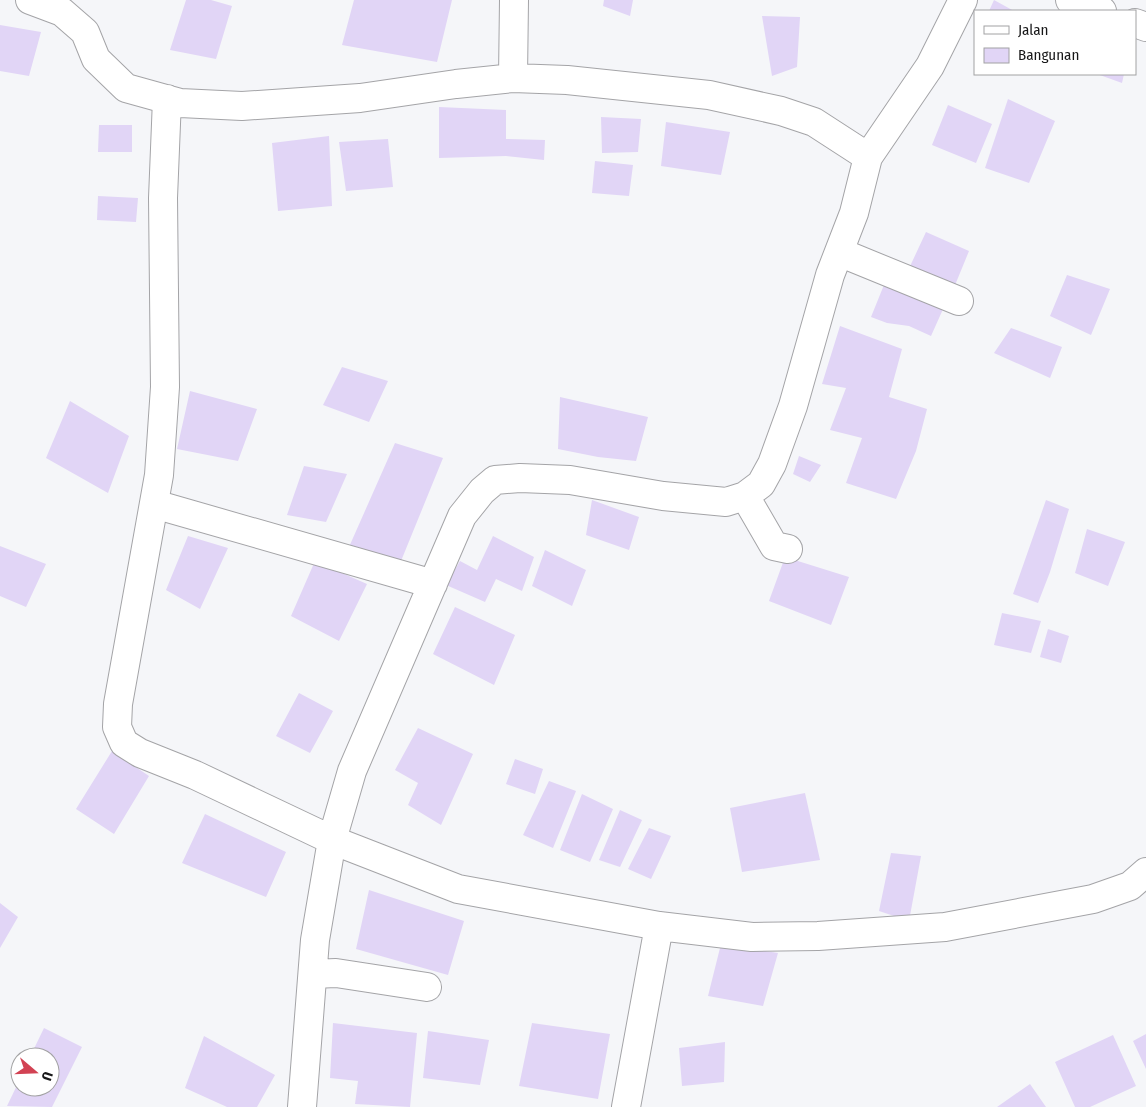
<svg xmlns="http://www.w3.org/2000/svg" width="1146" height="1107" viewBox="0 0 1146 1107" font-family="'Fira Sans Condensed',sans-serif">
  <rect width="100%" height="100%" fill="#f5f6f9"/>
  <!-- building -->
  <path fill="#e1d5f6" d="M186 0H211L232 6 216 59 170 50Z
    M354 0H452L437 62 342 45Z
    M604 0H633L630 16 603 6Z
    M994 0 1014 11H989Z
    M762 16 800 17 797 67 772 76Z
    M0 25 41 32 29 76 0 71Z
    M1097 74H1124L1122 83Z
    M1008 99 1055 121 1029 183 985 168Z
    M948 105 992 124 976 163 932 145Z
    M439 107 506 110V139L545 140 544 160 506 156 439 158Z
    M601 117 641 119 638 152 602 153Z
    M666 122 730 132 721 175 661 166Z
    M99 125H132V152H98Z
    M329 136 332 206 278 211 272 143Z
    M388 139 393 187 346 191 339 142Z
    M595 161 633 165 629 196 592 193Z
    M98 196 138 198 136 222 97 220Z
    M926 232 969 251 951 295 905 277Z
    M888 275 948 298 931 336 909 326 887 323 871 317Z
    M1067 275 1110 289 1091 335 1050 316Z
    M840 326 902 349 889 397 927 409 916 451 896 499 846 483 862 438 830 430 846 388 822 384Z
    M1011 328 1062 347 1050 378 994 353Z
    M342 367 388 381 369 422 323 405Z
    M190 391 257 409 238 461 177 449Z
    M560 397 648 417 636 461 598 457 558 449Z
    M70 401 129 436 108 493 46 458Z
    M395 443 443 458 401 561 349 547Z
    M799 456 821 465 810 482 793 474Z
    M304 466 347 474 326 522 287 515Z
    M592 500 639 517 629 550 586 535Z
    M1046 500 1069 509 1050 572 1038 603 1013 594Z
    M1087 529 1125 542 1108 586 1075 573Z
    M188 536 228 548 200 609 166 590Z
    M493 536 534 557 522 591 496 579 485 602 446 585 460 561 477 570Z
    M0 546 46 564 26 607 0 596Z
    M545 550 586 570 572 606 532 586Z
    M785 557 849 577 831 625 769 601Z
    M315 561 367 584 339 641 291 616Z
    M455 607 515 635 494 685 433 654Z
    M1002 613 1041 621 1031 653 994 645Z
    M1048 629 1069 636 1061 663 1040 657Z
    M299 693 333 711 310 753 276 736Z
    M418 728 473 754 441 825 408 805 418 783 395 770Z
    M112 751 149 776 114 834 76 809Z
    M515 759 543 769 535 794 506 784Z
    M549 781 576 791 553 848 523 835Z
    M805 793 820 860 742 872 730 808Z
    M582 794 613 809 590 862 560 850Z
    M620 810 642 820 620 867 599 860Z
    M205 814 286 852 266 897 182 863Z
    M649 828 671 836 651 879 628 869Z
    M891 853 921 856 909 921 879 911Z
    M369 890 464 921 448 975 356 949Z
    M0 903 18 917 0 948Z
    M721 944 778 953 763 1006 708 996Z
    M333 1023 417 1033 410 1107 355 1104 358 1081 330 1078Z
    M532 1023 610 1034 598 1099 519 1086Z
    M44 1028 82 1047 52 1107 7 1106 20 1079V1087H50V1057H30Z
    M428 1031 489 1040 480 1085 423 1078Z
    M1146 1034V1069L1133 1041Z
    M1113 1035 1136 1086 1090 1107H1075L1055 1062Z
    M204 1036 275 1075 257 1107H227L185 1088Z
    M725 1042 724 1082 682 1086 679 1048Z
    M1030 1084 1046 1107H997Z"/>
  <g fill="none" stroke-linecap="round" stroke-linejoin="round">
    <!-- minor casing -->
    <g stroke="#a4a4a7" stroke-width="30">
      <path id="minor" d="M30 0 62 12 85 32 96 59 126 88 180 103 242 106 360 98 456 84 513 78 567 80 709 95 781 111 814 122 868 157
        M1070 0 1102 11
        M1135 23 1146 27
        M513 78 514 0
        M167 99 163 198 165 387 159 475 118 704 117 727 124 743 140 753 195 775 332 840 458 889 659 926 752 937 818 936 945 927 1093 899 1130 886 1146 872
        M839 252 959 301
        M745 496 774 546 788 549
        M154 504 433 584
        M313 974 336 973 427 987
        M302 1107 315 940 332 840 352 771 462 516 482 491 495 480 520 478 570 480 663 496 726 502 745 496 761 484 772 464 793 406 830 275 854 213 868 157 930 66 963 0
        M626 1107 659 926"/>
    </g>
    <!-- minor -->
    <use href="#minor" stroke="#fff" stroke-width="28"/>
  </g>
  <!-- legend -->
  <rect x="974" y="10" width="162" height="65" fill="#ffffff" stroke="#a2a2a3"/>
  <rect x="984" y="26" width="25" height="8" fill="#ffffff" stroke="#a2a2a3"/>
  <text x="1018" y="35" font-size="15" fill="#171718">Jalan</text>
  <rect x="984" y="48" width="25" height="15" fill="#e1d5f6" stroke="#a2a2a3"/>
  <text x="1018" y="60" font-size="15" fill="#171718">Bangunan</text>
  <!-- north arrow -->
  <g transform="translate(35 1072) rotate(109)"><circle r="24" fill="#ffffff" stroke="#a2a2a3"/>
  <path d="M0-4L9 19L0 12L-9 19Z" fill="#d24253"/>
  <text y="-8" font-size="14" font-weight="bold" text-anchor="middle" fill="#171718">U</text>
  </g>
</svg>
